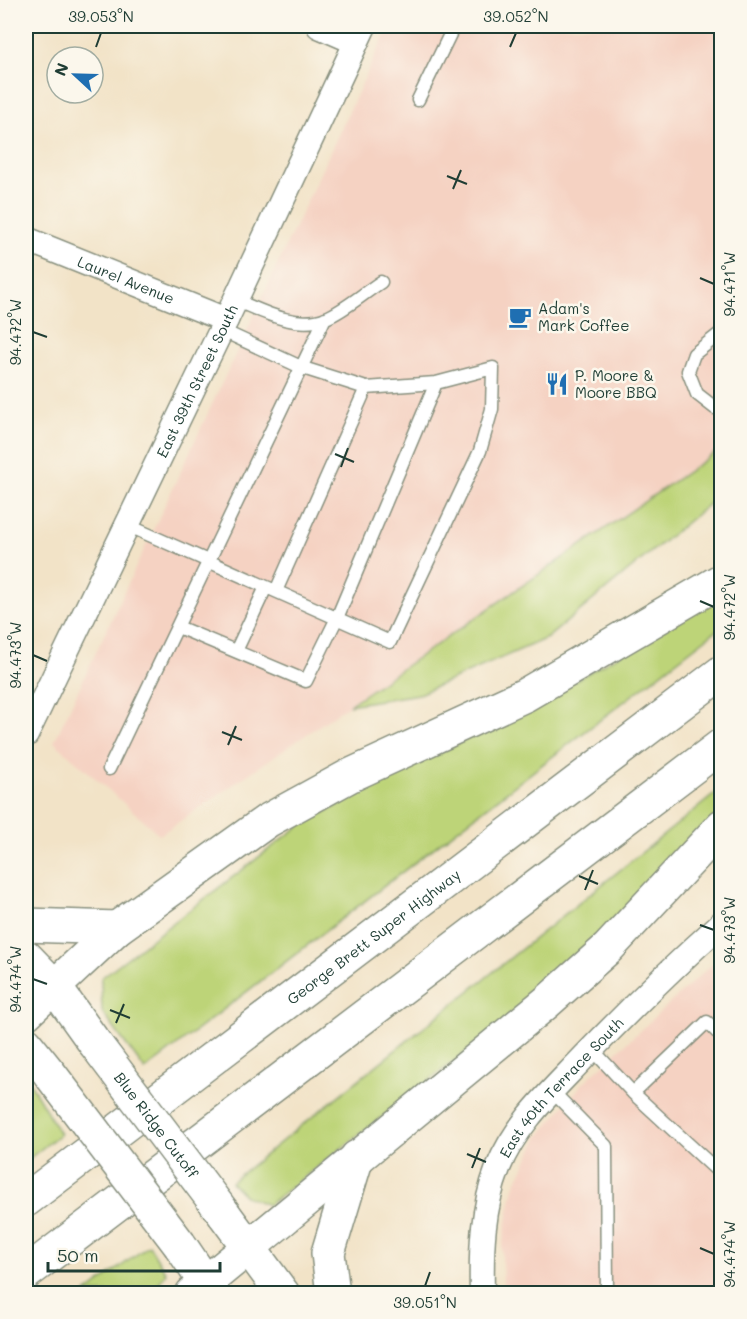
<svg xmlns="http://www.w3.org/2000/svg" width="747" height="1319" viewBox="0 0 747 1319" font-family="Mali,sans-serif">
  <rect width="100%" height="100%" fill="#fbf7ec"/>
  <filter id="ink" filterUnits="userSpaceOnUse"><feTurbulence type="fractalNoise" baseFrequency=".0167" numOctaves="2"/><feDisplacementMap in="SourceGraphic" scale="12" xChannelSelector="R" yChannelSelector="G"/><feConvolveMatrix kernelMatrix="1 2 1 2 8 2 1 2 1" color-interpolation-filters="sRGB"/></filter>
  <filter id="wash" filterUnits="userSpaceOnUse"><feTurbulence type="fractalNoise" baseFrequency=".008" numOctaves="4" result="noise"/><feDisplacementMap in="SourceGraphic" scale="24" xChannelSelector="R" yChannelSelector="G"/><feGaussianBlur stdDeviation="1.35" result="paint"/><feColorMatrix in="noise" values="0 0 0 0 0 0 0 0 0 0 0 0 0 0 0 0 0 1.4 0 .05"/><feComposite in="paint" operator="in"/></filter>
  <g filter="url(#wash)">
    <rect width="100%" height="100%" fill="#f2e3c7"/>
    <!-- built -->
    <path fill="#f5d2c2" d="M389 26H721V449L160 835 54 742Z
      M721 956V1293L503 1294 502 1246 514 1187 539 1136 583 1083Z"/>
    <!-- green -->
    <path fill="#bdd478" stroke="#6e8856" stroke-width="1.5" d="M721 449V494L547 638 419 694 349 705Z
      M721 596V627L145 1070 102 1012 101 978 302 824 534 704Z
      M721 789V811L544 992 268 1205 245 1196 231 1182Z
      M26 1076 60 1134 26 1161Z
      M149 1245 166 1273 152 1293H86Z"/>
  </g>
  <g filter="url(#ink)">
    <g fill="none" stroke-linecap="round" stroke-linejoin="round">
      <!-- lane casing -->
      <g stroke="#88907e" stroke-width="15">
        <path id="lane" d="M418 100 454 26
          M235 300C262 311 296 330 326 318 345 310 364 293 381 282
          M722 332 694 354 688 371 697 394 715 408H722
          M127 525 390 642 480 451 492 409 493 368 436 383 366 388 303 368 221 330
          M276 591 366 388
          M178 627 306 681 337 618 436 383
          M236 651 266 587
          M109 769 325 318
          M592 1049 633 1093 722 1175
          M552 1091 606 1146 607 1294
          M633 1093 707 1022 722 1037"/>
      </g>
      <!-- street casing -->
      <g stroke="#88907e" stroke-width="27">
        <g id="street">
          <path d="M319 26 356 42"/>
          <path id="s1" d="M26 239 226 320"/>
          <path id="s2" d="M26 735 226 320 364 26"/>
          <path id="s3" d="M482 1294C481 1250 482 1209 498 1168 516 1123 552 1091 584 1057 629 1010 674 966 722 923"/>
        </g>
      </g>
      <!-- secondary casing -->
      <g stroke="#88907e" stroke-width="36">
        <path id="secondary" d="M26 957 54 986 94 1042
          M26 1044 50 1074
          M224 1214 283 1294
          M180 1245 213 1294"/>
      </g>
      <!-- highway casing -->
      <g stroke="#88907e" stroke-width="36">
        <g id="highway">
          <path d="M26 925 117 928"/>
          <path d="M26 1013 117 928 267 821 349 776 525 695 722 580"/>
          <path id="s4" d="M26 1200 722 672"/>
          <path d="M26 1273 722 745"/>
          <path d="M192 1294 547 1002 608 948 722 826"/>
          <path d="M333 1294 328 1253 357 1157"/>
        </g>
      </g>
      <!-- lane -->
      <use href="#lane" stroke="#fff" stroke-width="12"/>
      <!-- street -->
      <use href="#street" stroke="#fff" stroke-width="24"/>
      <!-- secondary -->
      <use href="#secondary" stroke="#fff" stroke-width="33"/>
      <!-- highway -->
      <use href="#highway" stroke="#fff" stroke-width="33"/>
      <!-- secondary-bridge casing -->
      <g stroke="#88907e" stroke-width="36" stroke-linecap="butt">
        <g id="secondary-bridge">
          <path id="s5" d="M94 1042 224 1214"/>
          <path d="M50 1074 180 1245"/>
        </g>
      </g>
      <!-- secondary-bridge -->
      <use href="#secondary-bridge" stroke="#fff" stroke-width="33"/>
    </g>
  </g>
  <!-- ticks -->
  <path fill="none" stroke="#1f3d34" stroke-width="2" d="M96 47 101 33M510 47 516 33M447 176 467 184M453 189 461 170M700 278 714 284M33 332 47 337M335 454 354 462M341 467 348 448M700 601 714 607M33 655 47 661M222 732 242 740M228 745 236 726M579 876 598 884M585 890 593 870M700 925 714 930M33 979 47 984M110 1010 130 1018M116 1023 124 1004M467 1154 486 1162M472 1168 480 1148M700 1248 714 1254M425 1286 430 1272"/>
  <!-- icons -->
  <defs>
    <g id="cafe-bare" transform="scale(1.8)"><path d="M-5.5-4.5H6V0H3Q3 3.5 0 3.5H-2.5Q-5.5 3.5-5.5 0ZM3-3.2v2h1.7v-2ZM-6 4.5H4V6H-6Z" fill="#1f6fb2" stroke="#fbf7ec" stroke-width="2.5" paint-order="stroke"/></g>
    <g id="restaurant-bare" transform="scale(1.8)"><path d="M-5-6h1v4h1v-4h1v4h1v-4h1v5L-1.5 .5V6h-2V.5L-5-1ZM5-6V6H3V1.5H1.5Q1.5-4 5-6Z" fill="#1f6fb2" stroke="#fbf7ec" stroke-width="2.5" paint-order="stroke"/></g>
  </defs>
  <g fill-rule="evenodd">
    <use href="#cafe-bare" x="520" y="317"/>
    <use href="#restaurant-bare" x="557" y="384"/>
  </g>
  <g text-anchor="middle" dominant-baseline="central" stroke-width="5" stroke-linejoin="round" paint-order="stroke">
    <!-- street labels -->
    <g font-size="15" fill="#1f3d34" stroke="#fbf7ec">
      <text stroke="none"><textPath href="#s1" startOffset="108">Laurel Avenue</textPath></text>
      <text stroke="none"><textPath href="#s2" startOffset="393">East 39th Street South</textPath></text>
      <text stroke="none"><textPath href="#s4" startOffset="436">George Brett Super Highway</textPath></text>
      <text stroke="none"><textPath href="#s3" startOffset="231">East 40th Terrace South</textPath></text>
      <text stroke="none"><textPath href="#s5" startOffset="104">Blue Ridge Cutoff</textPath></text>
    </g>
    <!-- poi labels -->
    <g font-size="15" fill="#1f3d34" stroke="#fbf7ec" text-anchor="start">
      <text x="538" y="308">Adam's<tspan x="538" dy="17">Mark Coffee</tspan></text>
      <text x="575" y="375">P. Moore &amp;<tspan x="575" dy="17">Moore BBQ</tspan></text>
    </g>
  </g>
  <!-- margin -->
  <rect width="747" height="1319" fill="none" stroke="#fbf7ec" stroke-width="66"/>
  <!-- north arrow -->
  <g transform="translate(75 75) rotate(292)"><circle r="28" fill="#fbf7ec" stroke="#a3ada2" stroke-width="1.5"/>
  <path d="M0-4.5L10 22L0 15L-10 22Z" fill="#1f6fb2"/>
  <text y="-9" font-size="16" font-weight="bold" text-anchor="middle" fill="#1f3d34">N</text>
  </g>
  <!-- scale -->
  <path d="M48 1262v9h172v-9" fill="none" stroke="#1f3d34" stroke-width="3"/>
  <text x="57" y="1262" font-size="18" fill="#1f3d34" stroke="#fbf7ec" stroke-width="4.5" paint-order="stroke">50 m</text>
  <rect x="33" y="33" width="681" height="1253" fill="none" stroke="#1f3d34" stroke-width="2"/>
  <g font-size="15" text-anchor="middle" fill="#1f3d34">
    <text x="101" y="22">39.053°N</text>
    <text x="516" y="22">39.052°N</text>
    <text transform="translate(730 284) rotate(-90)" y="5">94.471°W</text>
    <text transform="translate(16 332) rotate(-90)" y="5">94.472°W</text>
    <text transform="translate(730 607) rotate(-90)" y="5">94.472°W</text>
    <text transform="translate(16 655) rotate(-90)" y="5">94.473°W</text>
    <text transform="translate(730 930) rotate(-90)" y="5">94.473°W</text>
    <text transform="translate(16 979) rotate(-90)" y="5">94.474°W</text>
    <text transform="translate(730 1254) rotate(-90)" y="5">94.474°W</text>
    <text x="425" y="1308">39.051°N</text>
  </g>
</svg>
